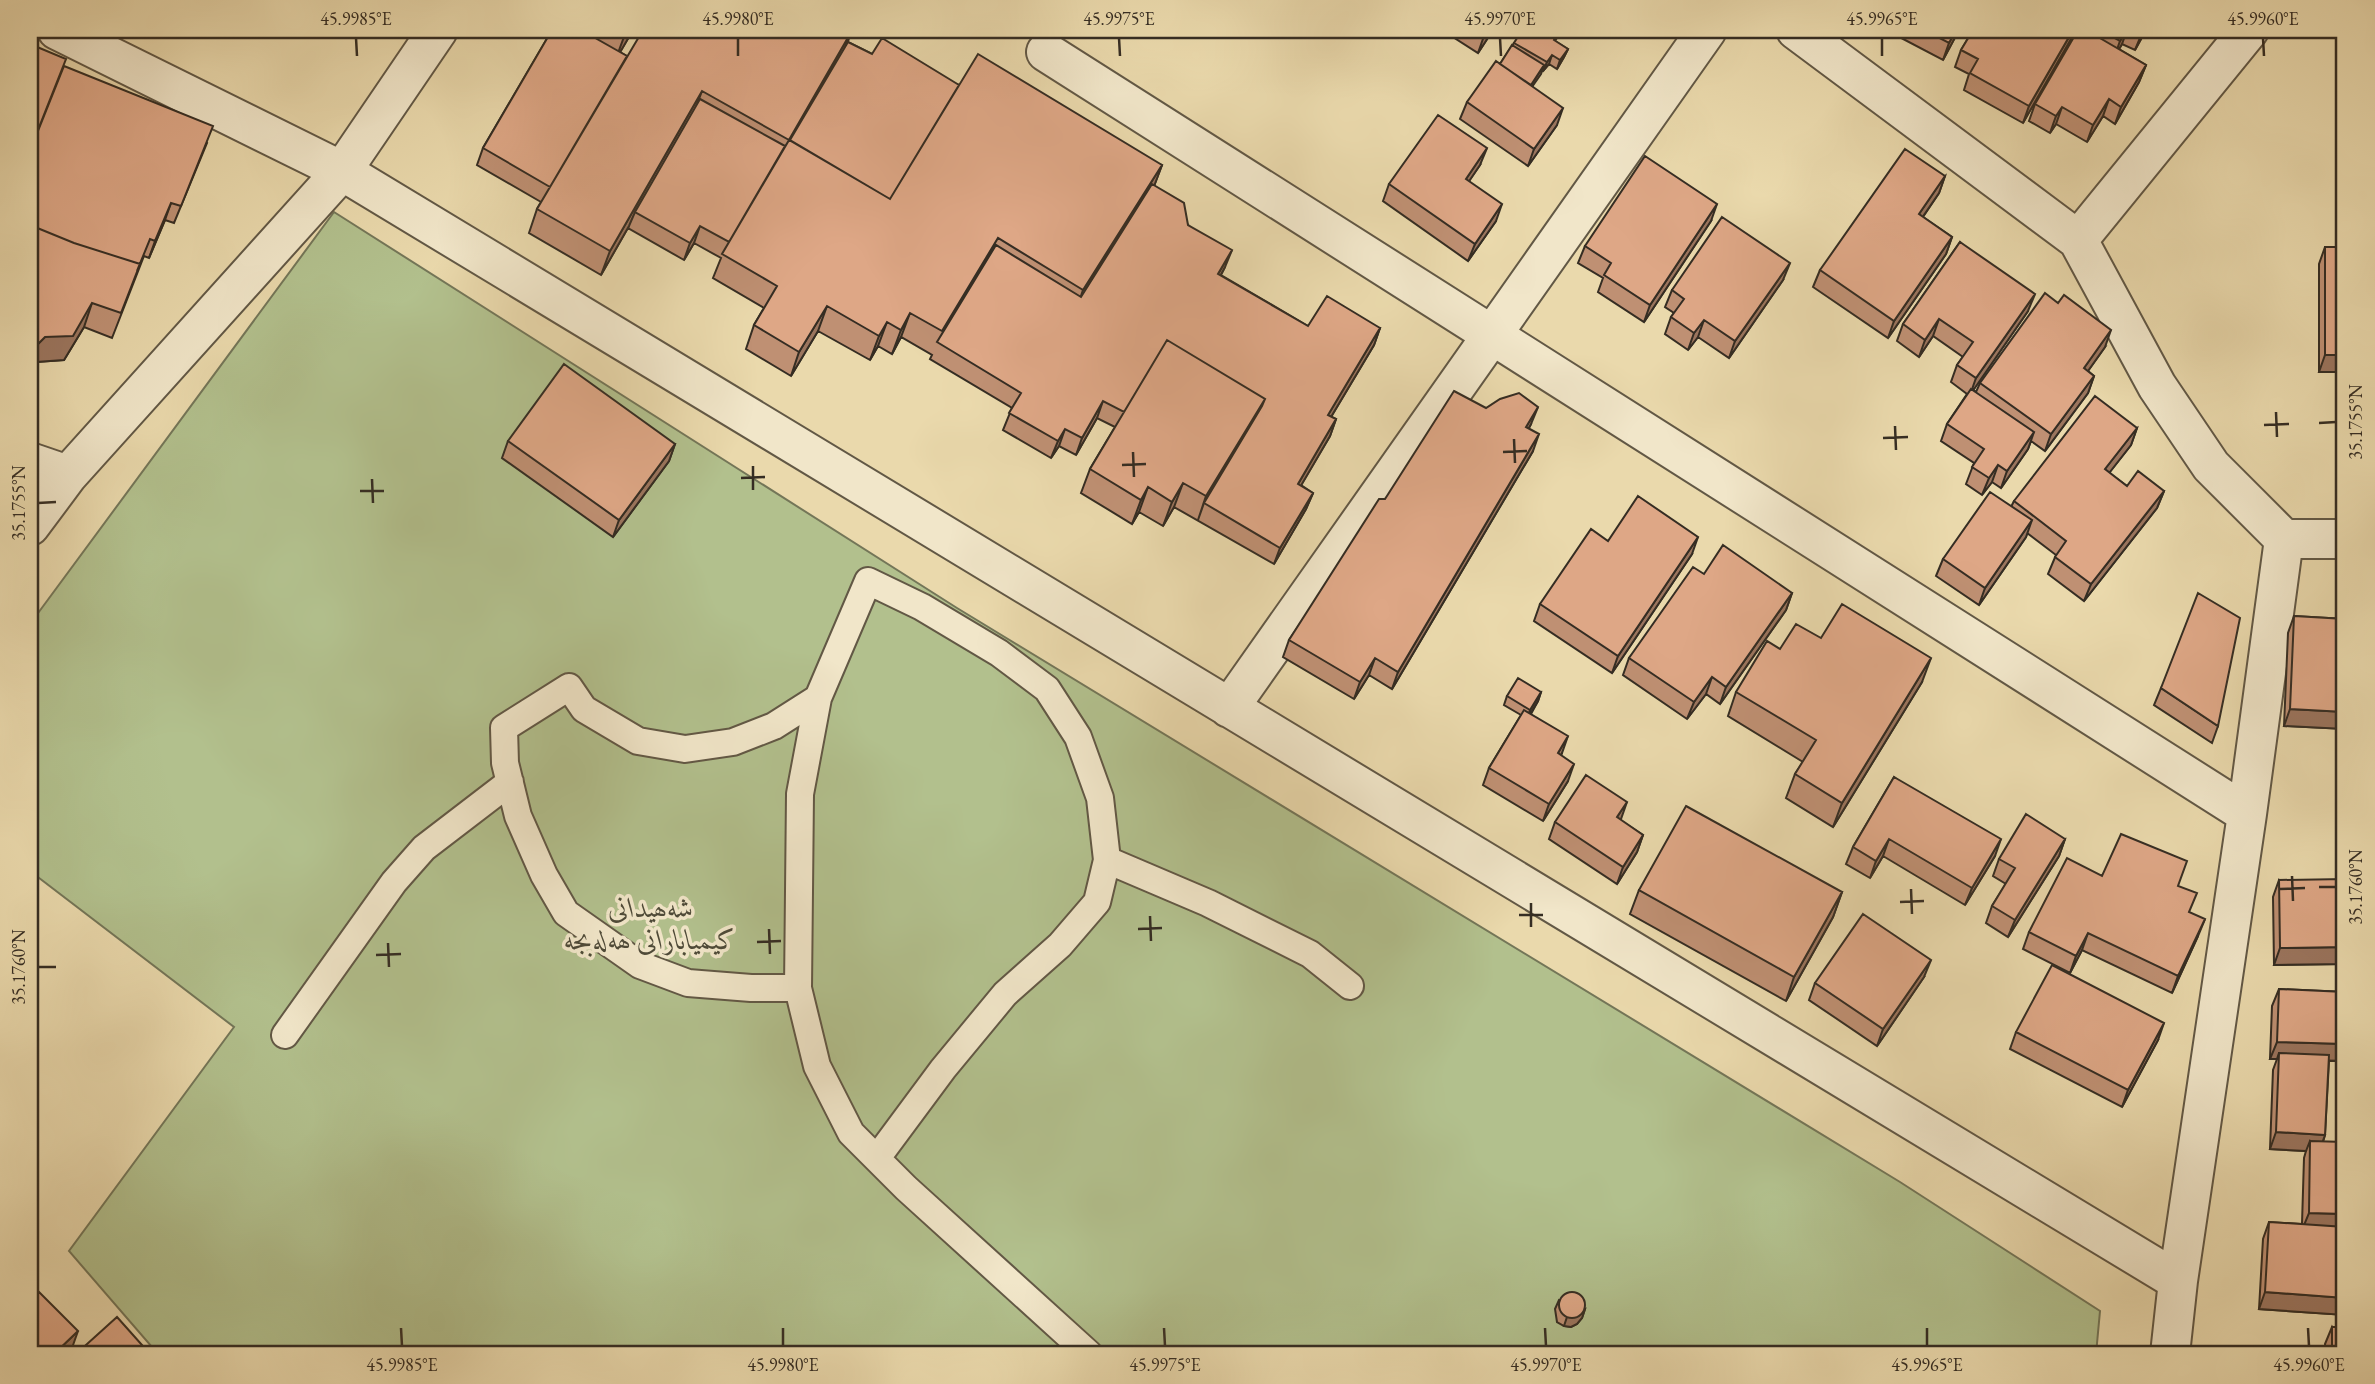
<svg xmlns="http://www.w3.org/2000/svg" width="2375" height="1384" viewBox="0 0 2375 1384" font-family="'EB Garamond',Amiri,serif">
  <rect width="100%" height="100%" fill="#ead9ac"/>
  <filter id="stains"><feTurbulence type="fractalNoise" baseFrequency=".00286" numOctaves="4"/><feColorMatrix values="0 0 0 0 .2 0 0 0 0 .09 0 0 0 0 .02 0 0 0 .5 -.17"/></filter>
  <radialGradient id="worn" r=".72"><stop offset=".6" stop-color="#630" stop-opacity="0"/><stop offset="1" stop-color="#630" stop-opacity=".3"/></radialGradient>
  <!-- green -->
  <path fill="#b2c08d" stroke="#747658" stroke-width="2" d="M334 212 957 608 1900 1182 2100 1311 2096 1354H158L69 1251 234 1027 30 871V624Z"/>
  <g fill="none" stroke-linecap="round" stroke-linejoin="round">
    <!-- lane casing -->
    <g stroke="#625845" stroke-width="30">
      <path id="lane" d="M1107 860 1208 903 1310 954 1350 986
        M798 988H751L688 983 640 965 566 913 544 875 518 816 505 763 504 728 569 687 584 709 638 741 685 749 733 742 774 726 818 698
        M285 1035 394 882 424 848 510 782
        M877 1158 943 1069 1005 994 1060 945 1097 902 1107 860 1100 798 1078 737 1047 689 999 653 922 607 868 581 818 698 800 794 798 988 817 1066 851 1133 906 1188 1089 1354"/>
    </g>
    <!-- street casing -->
    <g stroke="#625845" stroke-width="42">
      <path id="street" d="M57 30 342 171 2178 1281
        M1796 30 2078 240
        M2249 30 2078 240 2157 386 2211 466 2284 539H2345
        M1046 52 2247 814
        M30 462 68 475
        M30 526 68 475 342 171 438 30
        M1229 708 1707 30
        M2170 1354 2178 1281 2247 814 2284 539"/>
    </g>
    <!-- lane -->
    <use href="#lane" stroke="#f1e6c9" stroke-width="26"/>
    <!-- street -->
    <use href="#street" stroke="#f1e6c9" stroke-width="38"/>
  </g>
  <!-- wall -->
  <path fill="#bf9073" stroke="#352d23" stroke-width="2" d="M552 30H633L620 52 627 56 850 34 848 42 872 54 959 85 1162 165 1154 186 1225 267 1221 275 1308 326 1380 328 1374 345 1331 417 1336 419 1330 436 1301 485 1313 493 1306 509 1274 564 1174 507 1163 526 1139 512 1132 524 1081 493 1090 469 1115 427 1097 418 1076 455 1059 446 1051 458 1003 430 1012 408 930 359 932 355 901 337 892 354 878 346 870 360 818 331 791 376 746 349 754 325 764 308 713 278 721 258 694 243 684 260 628 228 629 226 601 275 529 233 537 209 541 202 477 165 483 148Z
    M1442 30H1493L1478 53Z
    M1886 30H1959L1943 60Z
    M1973 30H2146L2135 50 2122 44 2119 49 2146 65 2139 82 2115 124 2103 116 2087 142 2056 124 2050 133 2029 121 2035 104 2074 37 2072 35 2023 123 1964 90 1969 74 1955 67 1961 50Z
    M1560 33 1555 41 1568 49 1564 57 1557 69 1549 64 1543 71 1542 70 1532 86 1557 125 1528 166 1460 119 1467 102 1500 64 1514 43Z
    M30 44 63 67 207 143 174 223 165 220 149 258 144 256 112 338 84 327 64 360 36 362 30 368Z
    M1480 165 1469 181 1496 221 1468 261 1383 201 1389 184Z
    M1945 176 1939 193 1923 217 1952 237 1946 254 1888 338 1813 287 1820 270Z
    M1711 221 1644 322 1598 292 1603 278 1578 263 1585 246Z
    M1960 242 2028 311 1973 390 1976 392 1980 383 2105 347 2088 371 2094 376 2088 393 2045 451 2031 441 2028 449 2001 488 1992 482 1982 495 1966 484 1974 463 1941 441 1947 424 1967 394 1951 382 1957 365 1963 357 1933 336 1919 357 1897 341 1903 324Z
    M2325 247H2345V372H2319V264Z
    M1783 280 1729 358 1698 337 1688 350 1665 334 1671 317 1674 313 1665 307 1672 290Z
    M1486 408 1531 424 1529 428 1533 451 1392 689 1369 675 1354 699 1283 657 1289 640 1385 499Z
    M2137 428 2131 445 2109 473 2127 486 2164 491 2157 508 2084 601 2048 574 2056 555 2027 533 2026 537 1979 605 1936 576 1943 559 2011 507 2014 501Z
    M508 441 675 444 669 461 613 537 502 458Z
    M1608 541 1692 554 1612 673 1534 621 1540 604Z
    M1704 574 1792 593 1786 610 1720 704 1706 694 1687 719 1623 675 1629 658Z
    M2294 616 2345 619V729L2284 726 2288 633Z
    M1821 638 1922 682 1833 827 1786 798 1795 774 1803 762 1728 716 1736 692 1780 649Z
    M2161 688 2218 726 2212 743 2154 705Z
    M1541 692 1538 701 1531 714 1562 753 1561 755 1568 781 1543 821 1483 785 1489 768 1521 715 1504 705 1507 696Z
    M1894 777 1995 856 1965 905 1883 856 1870 878 1846 864 1853 847Z
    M1620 820 1643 835 1637 852 1617 884 1549 839 1555 822Z
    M2065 839 2059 856 2008 937 1986 923 1992 906 2006 884 1993 876 1999 859Z
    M2102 876 2178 886 2198 936 2172 993 2082 950 2070 973 2023 949 2029 932Z
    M2279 880 2345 964 2274 965 2273 897Z
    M1639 890 1842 892 1833 917 1786 1001 1630 914Z
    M1924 977 1877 1046 1809 1000 1815 983Z
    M2279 989 2345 992V1061H2329L2325 1135 2323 1142 2345 1315 2259 1309 2263 1239 2269 1222 2302 1224 2304 1158 2306 1151 2270 1149 2273 1070 2277 1059H2270L2272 1006Z
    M2016 1032 2158 1040 2122 1107 2010 1049Z
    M1559 1300 1585 1309 1582 1318 1577 1324 1571 1327 1564 1326 1557 1322 1555 1309Z
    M2332 1327 2345 1354H2326L2325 1344Z"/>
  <!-- shaded-wall -->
  <path fill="#9b755e" stroke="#352d23" stroke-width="2" d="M628 30H633L615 61 624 37Z
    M1488 30H1493L1478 53 1484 36Z
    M1956 30H1959L1943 60 1949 43Z
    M2073 30H2074L2071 39 2023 123 2029 106Z
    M2127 30 2122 44 2114 58 2120 41Z
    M2144 30H2146L2135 50 2142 33Z
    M850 34 841 59 789 148V140Z
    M1568 49 1564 57 1557 69 1560 60Z
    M1552 55 1549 64 1543 71 1547 62Z
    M1544 65 1541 74 1525 97 1529 88Z
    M2146 65 2139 82 2115 124 2121 107Z
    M702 91 693 115 635 212 629 226 601 275 610 251Z
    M2109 99 2103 116 2087 142 2093 125Z
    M2062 107 2056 124 2050 133 2056 116Z
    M1563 108 1557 125 1528 166 1534 149Z
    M1487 148 1480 165 1459 196 1466 179Z
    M1162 165 1153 189 1075 314 1083 290Z
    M1945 176 1939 193 1913 231 1919 214Z
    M171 203 165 220 149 258 155 241Z
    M1502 204 1496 221 1468 261 1475 244Z
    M1717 204 1711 221 1644 322 1650 305Z
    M700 226 694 243 684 260 690 243Z
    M1952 237 1946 254 1888 338 1894 321Z
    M1232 250 1225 267 1212 291 1218 274Z
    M1790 263 1783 280 1729 358 1735 341Z
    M2035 294 2028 311 1970 395 1976 378Z
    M92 303 84 327 64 360 36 362 30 368V352L45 337Z
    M827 306 818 331 791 376 799 352Z
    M910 313 901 337 892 354 901 330Z
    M1939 319 1933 336 1919 357 1925 340Z
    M1704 320 1698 337 1688 350 1694 333Z
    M887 322 878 346 870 360 879 336Z
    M1380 328 1374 345 1322 432 1328 415Z
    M2111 330 2105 347 2078 385 2084 368Z
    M2325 355H2345V372H2319Z
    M2094 376 2088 393 2045 451 2051 434Z
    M1265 399 1256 423 1204 503 1198 520 1206 496Z
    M1103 401 1097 418 1076 455 1082 438Z
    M1538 407 1531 424 1520 444 1526 427Z
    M1336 419 1330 436 1292 501 1298 484Z
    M2137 428 2131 445 2099 486 2105 469Z
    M1065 429 1059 446 1051 458 1058 441Z
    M2034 432 2028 449 2001 488 2007 471Z
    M1539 434 1533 451 1392 689 1398 672Z
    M675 444 669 461 613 537 619 520Z
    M1998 465 1992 482 1982 495 1989 478Z
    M1183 483 1174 507 1163 526 1172 502Z
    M1148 487 1139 512 1132 524 1141 500Z
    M2164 491 2157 508 2084 601 2091 584Z
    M1313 493 1306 509 1274 564 1280 548Z
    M2032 520 2026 537 1979 605 1985 588Z
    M1698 537 1692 554 1612 673 1618 656Z
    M1792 593 1786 610 1720 704 1726 687Z
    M1375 658 1369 675 1354 699 1360 682Z
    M1931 658 1922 682 1833 827 1842 803Z
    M1712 677 1706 694 1687 719 1694 702Z
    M1541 692 1538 701 1527 719 1530 710Z
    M2290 709 2345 712V729L2284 726Z
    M1568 736 1562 753 1552 770 1558 753Z
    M1574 764 1568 781 1543 821 1549 804Z
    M1627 802 1621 819 1611 834 1617 817Z
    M1643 835 1637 852 1617 884 1623 867Z
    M1889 839 1883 856 1870 878 1876 861Z
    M2001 839 1995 856 1965 905 1972 888Z
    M2065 839 2059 856 2008 937 2015 920Z
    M1842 892 1833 917 1786 1001 1794 977Z
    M2205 919 2198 936 2172 993 2178 976Z
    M2088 933 2082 950 2070 973 2076 956Z
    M2345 947V964L2274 965 2280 948Z
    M1931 960 1924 977 1877 1046 1883 1029Z
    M2164 1023 2158 1040 2122 1107 2128 1090Z
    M2277 1042 2345 1044V1061L2279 1059V1053L2277 1059H2270Z
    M2276 1132 2325 1135 2319 1152 2310 1141 2306 1151 2270 1149Z
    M2309 1213 2345 1214V1231L2302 1230Z
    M2265 1292 2345 1298V1315L2259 1309Z
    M1585 1309 1582 1318 1577 1324 1571 1327 1564 1326 1567 1317Z
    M78 1331 72 1348 65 1354H54Z"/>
  <!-- building -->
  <path fill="#dea786" stroke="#352d23" stroke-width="2" d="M552 30H581L627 56 550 187 483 148Z
    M612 30H628L624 37Z
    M643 30H842L850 34 789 140 890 199 978 54 1162 165 1083 290 998 238 942 331 910 313 901 330 887 322 879 336 827 306 799 352 754 325 777 286 722 254 789 140 702 91 610 251 537 209Z
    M1474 30H1488L1484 36Z
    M1522 30H1559L1554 40 1568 49 1560 60 1552 55 1547 62 1514 43Z
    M1924 30H1956L1949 43Z
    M1973 30H2073L2029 106 1970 73 1978 59 1961 50Z
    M2078 30H2086L2146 65 2121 107 2109 99 2093 125 2062 107 2056 116 2035 104Z
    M2100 30H2127L2120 41Z
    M2134 30H2144L2142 33Z
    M882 38 959 85 890 199 790 140 848 42 872 54Z
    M30 44 66 59 30 150Z
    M1512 45 1544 65 1531 85 1500 64Z
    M1496 61 1563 108 1534 149 1467 102Z
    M64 66 213 126 181 206 171 203 155 241 150 239 137 271 140 264 74 243 30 225V151Z
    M700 99 785 146 729 242 700 226 690 243 635 212Z
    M1438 115 1487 148 1466 179 1502 204 1475 244 1389 184Z
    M1905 149 1945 176 1919 214 1952 237 1894 321 1820 270Z
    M1645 156 1717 204 1650 305 1604 275 1611 263 1585 246Z
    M1152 184 1184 203 1188 225 1232 250 1218 274 1308 326 1327 296 1380 328 1328 415 1336 419 1298 484 1313 493 1280 548 1204 503 1262 406 1265 399 1167 340 1124 412 1103 401 1082 438 1065 429 1058 441 1009 413 1021 393 937 342 996 245 1081 297Z
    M1722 217 1790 263 1735 341 1704 320 1694 333 1671 317 1684 299 1672 290Z
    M30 225 74 243 140 264 121 313 92 303 73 336 45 337 30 352Z
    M1960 242 2035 294 1976 378 1957 365 1973 342 1939 319 1925 340 1903 324Z
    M2325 247H2345V355H2325Z
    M2045 293 2058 303 2064 295 2111 330 2084 368 2094 376 2051 434 1980 383Z
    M1167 340 1265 399 1206 496 1183 483 1172 502 1148 487 1141 500 1090 469Z
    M564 364 675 444 619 520 508 441Z
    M1971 389 2034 432 2007 471 1998 465 1989 478 1972 467 1984 449 1947 424Z
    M1454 391 1486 408 1500 399 1519 393 1538 407 1526 427 1539 434 1398 672 1375 658 1360 682 1289 640 1379 499H1385Z
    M2095 396 2137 428 2105 469 2127 486 2138 471 2164 491 2091 584 2055 557 2066 541 2014 501Z
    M1990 492 2032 520 1985 588 1943 559Z
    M1638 496 1698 537 1618 656 1540 604 1591 529 1608 541Z
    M1723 545 1792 593 1726 687 1712 677 1694 702 1629 658 1693 567 1704 574Z
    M2198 593 2240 618 2218 726 2161 688Z
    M1842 604 1931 658 1842 803 1795 774 1816 740 1736 692 1767 641 1780 649 1796 624 1821 638Z
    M2294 616 2345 619V712L2290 709Z
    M1518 678 1541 692 1530 710 1507 696Z
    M1524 710 1568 736 1558 753 1574 764 1549 804 1489 768Z
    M1586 775 1627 802 1617 817 1643 835 1623 867 1555 822Z
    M1894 777 2001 839 1972 888 1889 839 1876 861 1853 847Z
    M1686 806 1842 892 1794 977 1639 890Z
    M2026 814 2065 839 2015 920 1992 906 2015 868 1999 859Z
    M2121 834 2187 861 2178 886 2197 893 2189 912 2205 919 2178 976 2088 933 2076 956 2029 932 2067 858 2102 876Z
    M2345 879V947L2280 948 2279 880Z
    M1863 914 1931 960 1883 1029 1815 983Z
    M2052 965 2164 1023 2128 1090 2016 1032Z
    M2279 989 2345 992V1044L2277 1042Z
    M2279 1053 2329 1055 2325 1135 2276 1132Z
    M2310 1141 2345 1142V1214L2309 1213Z
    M2269 1222 2345 1227V1298L2265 1292Z
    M1559 1305a13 13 0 1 1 26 0a13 13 0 1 1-26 0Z
    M39 1292 78 1331 54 1354H30V1302Z
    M117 1317 150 1354H76Z
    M2332 1327H2345V1354H2332Z"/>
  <!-- ticks -->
  <path fill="none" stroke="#352d23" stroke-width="2.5" d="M356 38 357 56M738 38V56M1119 38 1120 56M1500 38 1501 56M1882 38V56M2263 38 2264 56M2276 412 2277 437M2319 423 2336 422M2264 425 2289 424M1895 426 1896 450M1883 438 1908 437M1514 439 1515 463M1133 452 1134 477M1503 452 1527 451M1122 465 1146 464M753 466V490M741 478 765 477M372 479 373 503M360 491H384M38 503 56 502M2292 876 2293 901M2319 887H2336M1911 889 1912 914M2280 889 2305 888M1900 902 1924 901M1531 903V927M1519 915H1543M1150 916 1151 941M769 929 770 954M1138 929 1162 928M757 942 781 941M388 943 389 967M376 955 401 954M38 967H56M401 1328 402 1346M783 1328V1346M1164 1328 1165 1346M1545 1328 1546 1346M1927 1328V1346M2308 1328 2309 1346"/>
  <g text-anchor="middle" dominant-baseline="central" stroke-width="7" stroke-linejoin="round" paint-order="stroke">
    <!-- park labels -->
    <g font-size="28" font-style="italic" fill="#4e4a38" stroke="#f1e6c9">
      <text x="651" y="907">شەھیدانی<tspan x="651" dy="32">کیمیابارانی ھەلەبجە</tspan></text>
    </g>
  </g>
  <!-- margin -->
  <rect width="2375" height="1384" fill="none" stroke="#ead9ac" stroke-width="77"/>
  <rect x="38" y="38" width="2298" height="1308" fill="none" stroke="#352d23" stroke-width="2.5"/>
  <g font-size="18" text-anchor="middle" fill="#352d23">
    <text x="356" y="25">45.9985°E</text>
    <text x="738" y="25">45.9980°E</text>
    <text x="1119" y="25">45.9975°E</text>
    <text x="1500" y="25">45.9970°E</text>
    <text x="1882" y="25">45.9965°E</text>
    <text x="2263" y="25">45.9960°E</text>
    <text transform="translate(2356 422) rotate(-90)" y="6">35.1755°N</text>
    <text transform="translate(19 503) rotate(-90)" y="6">35.1755°N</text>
    <text transform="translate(2356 887) rotate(-90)" y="6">35.1760°N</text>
    <text transform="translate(19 967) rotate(-90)" y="6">35.1760°N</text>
    <text x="402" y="1371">45.9985°E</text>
    <text x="783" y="1371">45.9980°E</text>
    <text x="1165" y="1371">45.9975°E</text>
    <text x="1546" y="1371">45.9970°E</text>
    <text x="1927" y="1371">45.9965°E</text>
    <text x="2309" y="1371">45.9960°E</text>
  </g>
  <rect width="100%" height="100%" filter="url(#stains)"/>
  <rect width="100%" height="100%" fill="url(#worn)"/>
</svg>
